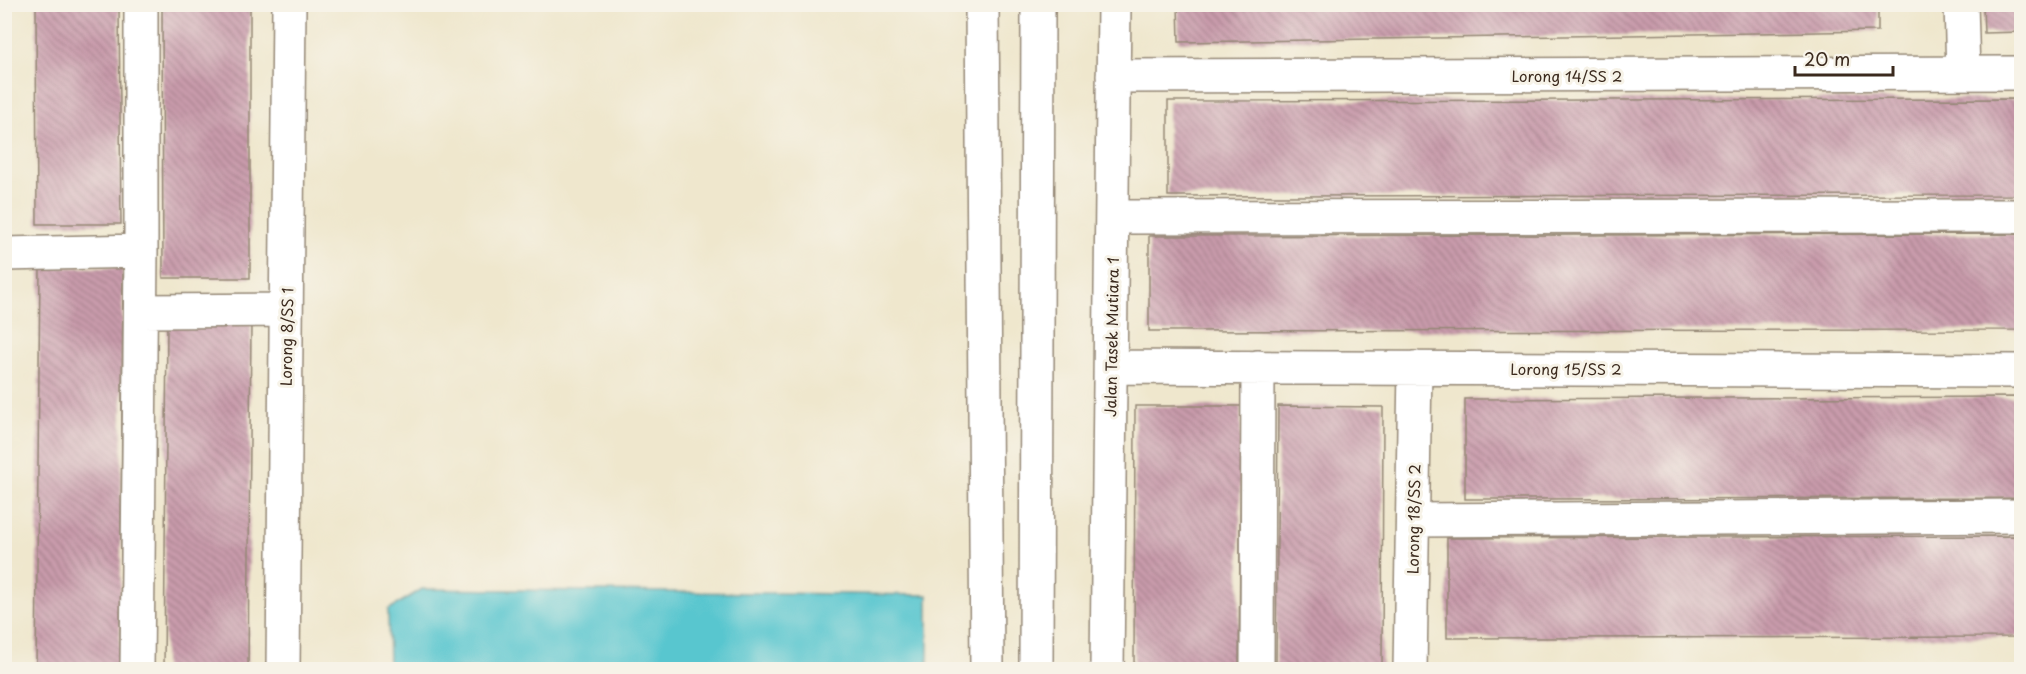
<svg xmlns="http://www.w3.org/2000/svg" width="2026" height="674" viewBox="0 0 2026 674" font-family="'Playpen Sans',sans-serif">
  <defs>
    <pattern id="building-back-hatch" width="6" height="6" patternUnits="userSpaceOnUse" patternTransform="scale(1.5)"><rect width="6" height="6" fill="#c99bac"/><path d="M-1 5l2 2M0 0l6 6M5-1l2 2" fill="none" stroke="#a47f8b"/></pattern>
  </defs>
  <rect width="100%" height="100%" fill="#f7f3e8"/>
  <filter id="ink" filterUnits="userSpaceOnUse"><feTurbulence type="fractalNoise" baseFrequency=".0167" numOctaves="2"/><feDisplacementMap in="SourceGraphic" scale="12" xChannelSelector="R" yChannelSelector="G"/><feConvolveMatrix kernelMatrix="1 2 1 2 8 2 1 2 1" color-interpolation-filters="sRGB"/></filter>
  <filter id="wash" filterUnits="userSpaceOnUse"><feTurbulence type="fractalNoise" baseFrequency=".008" numOctaves="4" result="noise"/><feDisplacementMap in="SourceGraphic" scale="24" xChannelSelector="R" yChannelSelector="G"/><feGaussianBlur stdDeviation="1.35" result="paint"/><feColorMatrix in="noise" values="0 0 0 0 0 0 0 0 0 0 0 0 0 0 0 0 0 1.4 0 .05"/><feComposite in="paint" operator="in"/></filter>
  <g filter="url(#wash)">
    <rect width="100%" height="100%" fill="#efe7cd"/>
    <!-- water -->
    <path fill="#59c6cf" stroke="#4a7876" stroke-width="1.5" d="M422 589 928 595V669H389L388 610Z"/>
    <g id="blocks">
      <!-- building -->
      <path fill="url(#building-back-hatch)" d="M36 4H119L121 224H37Z
        M162 4H250V278H163Z
        M1178 4H1878V31L1179 42Z
        M1983 5H2022V32L1984 33Z
        M2022 99V195L1168 196V101Z
        M2022 234V330L1149 331V236Z
        M40 267 123 268 120 670H36Z
        M167 323H251L248 670H164Z
        M2022 397V498L1465 499V399Z
        M1135 406H1241L1239 670H1134Z
        M1278 406 1383 407 1382 670H1276Z
        M2022 536V637L1447 638V538Z"/>
    </g>
  </g>
  <g filter="url(#ink)">
    <use href="#blocks" fill-opacity="0" stroke="#958876" stroke-width="1.5"/>
    <g fill="none" stroke-linecap="round" stroke-linejoin="round">
      <!-- minor casing -->
      <g stroke="#958876" stroke-width="36">
        <path id="minor" d="M982 4 987 670
          M1961 4 1963 73
          M1113 76 2022 73
          M1112 217 2022 216
          M4 254 141 251
          M141 311 286 310
          M1111 367 2022 371
          M1413 520 2022 516
          M137 670 141 251V4
          M283 670 289 4
          M1036 670 1038 4
          M1107 670 1114 4
          M1257 670 1258 367
          M1410 670 1415 368"/>
      </g>
      <!-- minor -->
      <use href="#minor" stroke="#fff" stroke-width="33"/>
    </g>
  </g>
  <g text-anchor="middle" dominant-baseline="central" stroke-width="6" stroke-linejoin="round" paint-order="stroke">
    <!-- street labels -->
    <g font-size="15" fill="#3b2a1e" stroke="#f7f3e8">
      <text x="1567" y="75">Lorong 14/SS 2</text>
      <text transform="translate(286 337) rotate(-89)">Lorong 8/SS 1</text>
      <text transform="translate(1111 337) rotate(-89)">Jalan Tasek Mutiara 1</text>
      <text x="1566" y="368">Lorong 15/SS 2</text>
      <text transform="translate(1413 519) rotate(-89)">Lorong 18/SS 2</text>
    </g>
  </g>
  <!-- margin -->
  <rect width="2026" height="674" fill="none" stroke="#f7f3e8" stroke-width="24"/>
  <!-- scale -->
  <path d="M1795 66v9h98v-9" fill="none" stroke="#3b2a1e" stroke-width="3"/>
  <text x="1804" y="66" font-size="18" fill="#3b2a1e" stroke="#f7f3e8" stroke-width="4.5" paint-order="stroke">20 m</text>
</svg>
